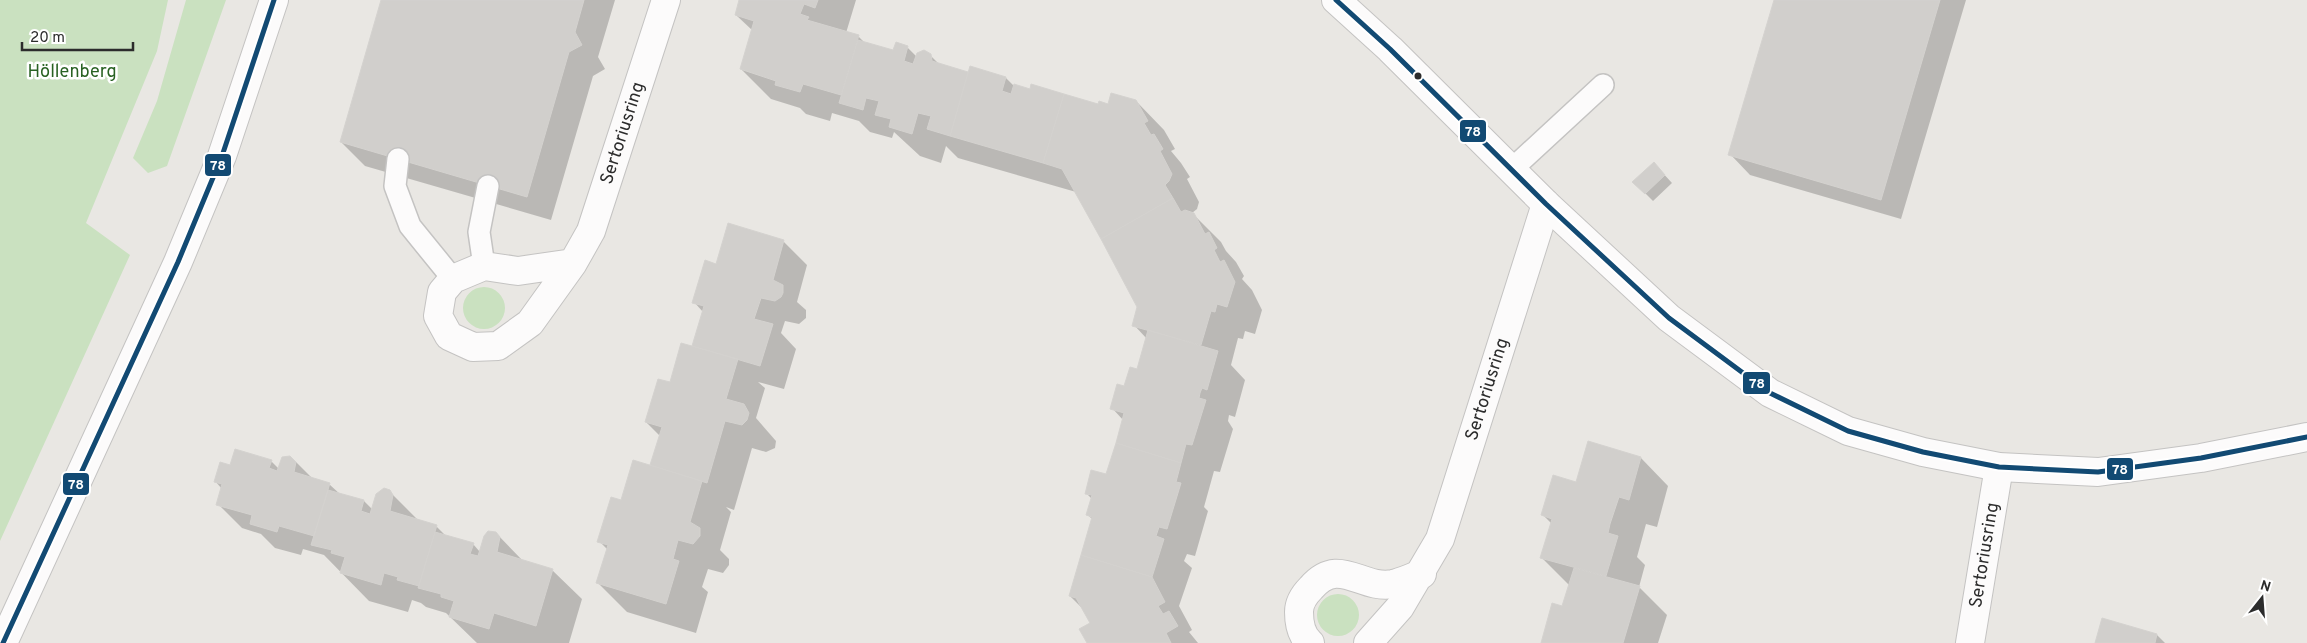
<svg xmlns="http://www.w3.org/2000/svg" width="2307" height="643" viewBox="0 0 2307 643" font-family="Overpass,sans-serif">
  <rect width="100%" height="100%" fill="#e9e7e3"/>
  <!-- green -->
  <path fill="#cae1c0" d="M0 0H168L157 51 86 223 130 255 0 541Z
    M186 0H226L167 166 148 173 133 158 157 101Z
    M463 308a21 21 0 1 1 42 0a21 21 0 1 1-42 0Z
    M1317 615a21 21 0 1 1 42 0a21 21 0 1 1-42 0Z"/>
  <!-- shadow -->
  <path fill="#0003" d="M382 0H615L598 57 605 69 593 76 551 220 365 166 341 142Z
    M741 0H856L846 33 858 36 865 43 894 51 907 47 917 57 930 55 939 64 969 73 971 68 1006 78 1015 87 1099 106 1136 101 1164 130 1175 149 1171 151 1181 163 1190 177 1187 179 1199 202 1197 209 1192 213 1221 242 1226 251 1236 262 1244 276 1242 279 1252 290 1262 310 1255 334 1245 331 1243 339 1238 338 1231 365 1245 380 1235 417 1229 415 1228 421 1233 429 1220 472 1214 471 1204 507 1208 511 1195 556 1187 554 1184 561 1192 568 1179 606 1192 630 1189 632 1198 643H1088L1092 624 1083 609 1070 596 1093 520 1087 514 1092 499 1086 493 1107 475 1123 420 1112 408 1138 371 1147 339 1134 325 1139 307 1076 192 958 158 946 146 941 163 920 156 894 132 892 138 870 132 859 121 832 113 830 121 806 114 800 108 771 99 741 69 753 31 736 15Z
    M1775 0H1966L1901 219 1750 175 1730 154Z
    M1661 171 1672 183 1653 201 1634 182Z
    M783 241 807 265 797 302 806 310V318L799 324 785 321 781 333 796 349 784 389 758 382 765 388 756 418 776 441 775 448 766 452 752 448 734 510 726 507 731 512 720 550 729 559V565L723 573 708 569 702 587 708 592 696 633 627 612 598 583 608 550 599 541 622 501 651 466 660 436 646 422 693 347 703 312 694 302 717 265Z
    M1641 458 1668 486 1657 527 1646 524 1637 557 1645 565 1639 587 1667 615 1658 643H1542L1563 608 1570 586 1542 558 1552 524 1543 515 1577 484Z
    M294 460 312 478 329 484 341 495 364 501 373 510 389 491 418 520 436 526 447 537 473 544 480 552 496 533 524 562 552 570 582 599 569 643H477L446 613 426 607 421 603 412 600 408 612 369 601 324 555 303 549 301 555 275 548 261 534 242 528 218 504 222 489 215 481 231 466 271 461 279 469Z
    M2103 620 2157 635 2165 643H2096Z"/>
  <!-- building -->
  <path fill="#d1cfcc" stroke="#d4d2cf" d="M381 0H584L575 32 582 45 569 52 527 197 340 142Z
    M739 0H818L815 8 804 4 800 14 809 17 807 20 859 35 841 95 803 84 800 92 775 85 776 81 740 69 754 21 735 15Z
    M1774 0H1940L1881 200 1728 155Z
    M858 40 893 50 896 42 908 46 904 61 913 64 917 53 924 50 931 54 932 61 968 72 950 136 927 129 931 116 918 113 912 134 889 127 891 119 875 115 879 101 866 98 863 110 839 103Z
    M970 66 1006 77 1002 91 1011 94 1014 84 1030 89 1031 84 1064 94 1043 163 950 136Z
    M1111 93 1136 100 1148 121 1144 123 1151 135 1154 134 1163 149 1160 151 1172 174 1169 181 1165 185 1173 198 1101 239 1062 169 1043 163 1064 94 1098 104 1099 101 1108 104Z
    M1654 162 1665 175 1645 194 1632 182Z
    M1173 198 1181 212 1185 210 1194 213 1205 234 1209 232 1217 248 1214 250 1220 262 1224 260 1235 282 1227 307 1217 304 1215 312 1211 311 1201 345 1132 326 1137 307 1101 239Z
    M728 223 784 240 773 280 783 285V293L781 297 775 301 761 298 754 319 773 324 760 366 692 346 704 306 692 303 705 260 716 264Z
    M1148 330 1218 351 1207 390 1202 388 1200 393 1199 398 1206 400 1192 445 1186 444 1181 463 1116 443 1124 413 1110 409 1117 384 1124 386 1130 367 1137 369Z
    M681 343 738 359 726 399 744 404 749 413 747 420 742 425 725 421 707 483 650 465 662 427 645 422 658 379 670 382Z
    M1588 441 1641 457 1629 500 1619 497 1610 524 1608 533 1618 536 1606 576 1540 558 1552 519 1541 515 1553 475 1576 482Z
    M1116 443 1181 463 1176 482 1181 483 1167 529 1159 527 1156 536 1164 539 1152 577 1081 555 1092 517 1086 515 1092 495 1085 494 1091 470 1106 474Z
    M235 449 272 460 269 468 277 471 282 457 290 456 296 462 294 472 330 483 314 536 279 526 277 532 250 524 252 515 216 505 222 484 214 482 220 462 230 465Z
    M633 460 702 481 690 522 700 528V536L693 544 678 540 673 559 679 561 666 604 596 583 608 545 597 542 611 497 621 500Z
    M384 488 390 490 393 495 390 511 437 525 419 586 397 580 398 577 384 573 381 585 340 573 345 557 331 553 332 550 311 545 328 490 364 500 361 511 370 514 376 494Z
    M488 531 496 532 500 537 497 552 553 569 536 626 494 613 489 629 449 617 454 601 441 597V594L418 588 435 532 474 543 470 554 478 556 484 536Z
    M1081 555 1152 577 1165 602 1158 606 1163 614 1169 611 1178 626 1166 633 1171 643H1087L1079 629 1090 623 1076 598 1069 596Z
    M1574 568 1640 586 1623 643H1541L1552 603 1562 606Z
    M2102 618 2157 634 2155 643H2095Z"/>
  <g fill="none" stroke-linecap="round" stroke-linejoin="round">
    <!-- lane casing -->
    <g stroke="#c4c3c2" stroke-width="24">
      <path id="lane" d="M398 159 395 186 410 226 453 279
        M1511 170 1603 85
        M484 266 479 232 488 186"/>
    </g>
    <!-- street casing -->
    <g stroke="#c4c3c2" stroke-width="30">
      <g id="street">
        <path d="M1336 0 1390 49 1546 204 1669 318 1770 393 1848 431 1923 452 1999 467 2098 472 2201 458 2307 437"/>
        <path id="s1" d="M573 263 518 271 484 266 453 279 442 292 438 316 449 336 473 347 498 346 530 323 573 263 591 231 666 0"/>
        <path d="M1310 643C1301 635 1299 624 1299 612 1299 603 1305 594 1311 588 1339 555 1361 590 1393 584 1402 582 1412 577 1422 574"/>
        <path id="s2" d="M1368 643 1400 607 1440 539 1546 204"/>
        <path id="s3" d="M1970 643 1999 467"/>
      </g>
    </g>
    <!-- secondary casing -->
    <g stroke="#c4c3c2" stroke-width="30">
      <path id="secondary" d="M3 643 178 262 222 156 274 0"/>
    </g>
    <!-- lane -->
    <use href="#lane" stroke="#fcfbfb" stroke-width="21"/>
    <!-- street -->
    <use href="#street" stroke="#fcfbfb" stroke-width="28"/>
    <!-- secondary -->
    <use href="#secondary" stroke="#fcfbfb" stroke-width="28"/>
    <!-- bus-1 casing -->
    <g stroke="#fff" stroke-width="9">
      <path id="bus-1" d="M1336 0 1390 49 1546 204 1669 318 1770 393 1848 431 1923 452 1999 467 2098 472 2201 458 2307 437
        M3 643 178 262 222 156 274 0"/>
    </g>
    <!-- bus-1 -->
    <use href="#bus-1" stroke="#124a73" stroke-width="5"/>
  </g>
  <!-- markers -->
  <circle fill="#2c2c2c" stroke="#fff" stroke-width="2" cx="1418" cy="76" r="4.5"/>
  <g text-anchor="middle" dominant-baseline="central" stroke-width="5" stroke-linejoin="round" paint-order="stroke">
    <!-- park labels -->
    <g font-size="18" fill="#296223" stroke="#fff">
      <text x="72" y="72">Höllenberg</text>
    </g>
    <!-- street labels -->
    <g font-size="18" fill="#2c2c2c" stroke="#fff">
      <text stroke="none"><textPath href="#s1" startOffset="492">Sertoriusring</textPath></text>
      <text stroke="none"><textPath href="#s2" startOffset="284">Sertoriusring</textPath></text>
      <text stroke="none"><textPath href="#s3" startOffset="89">Sertoriusring</textPath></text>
    </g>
  </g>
  <g stroke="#fff" stroke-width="2">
    <rect x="1459" y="119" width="28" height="24" rx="5" fill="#124a73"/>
    <rect x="204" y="153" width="28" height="24" rx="5" fill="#124a73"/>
    <rect x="1742" y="371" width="29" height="24" rx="5" fill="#124a73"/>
    <rect x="2106" y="457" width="28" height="24" rx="5" fill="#124a73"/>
    <rect x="62" y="472" width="28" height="24" rx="5" fill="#124a73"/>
  </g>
  <g font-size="14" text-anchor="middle" font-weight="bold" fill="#fff">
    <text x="1473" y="136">78</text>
    <text x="218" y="170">78</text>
    <text x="1757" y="388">78</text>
    <text x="2120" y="474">78</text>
    <text x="76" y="489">78</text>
  </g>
  <!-- north arrow -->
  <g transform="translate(2262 598) rotate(17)" stroke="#ffffff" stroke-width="4" paint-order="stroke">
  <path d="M0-4L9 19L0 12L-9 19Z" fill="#2c2c2c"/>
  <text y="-8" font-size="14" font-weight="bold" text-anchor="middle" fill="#2c2c2c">N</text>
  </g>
  <!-- scale -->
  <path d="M22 42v8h111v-8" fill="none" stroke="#2c2c2c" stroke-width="2.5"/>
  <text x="30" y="42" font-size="15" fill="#2c2c2c" stroke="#ffffff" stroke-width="4" paint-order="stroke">20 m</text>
</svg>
